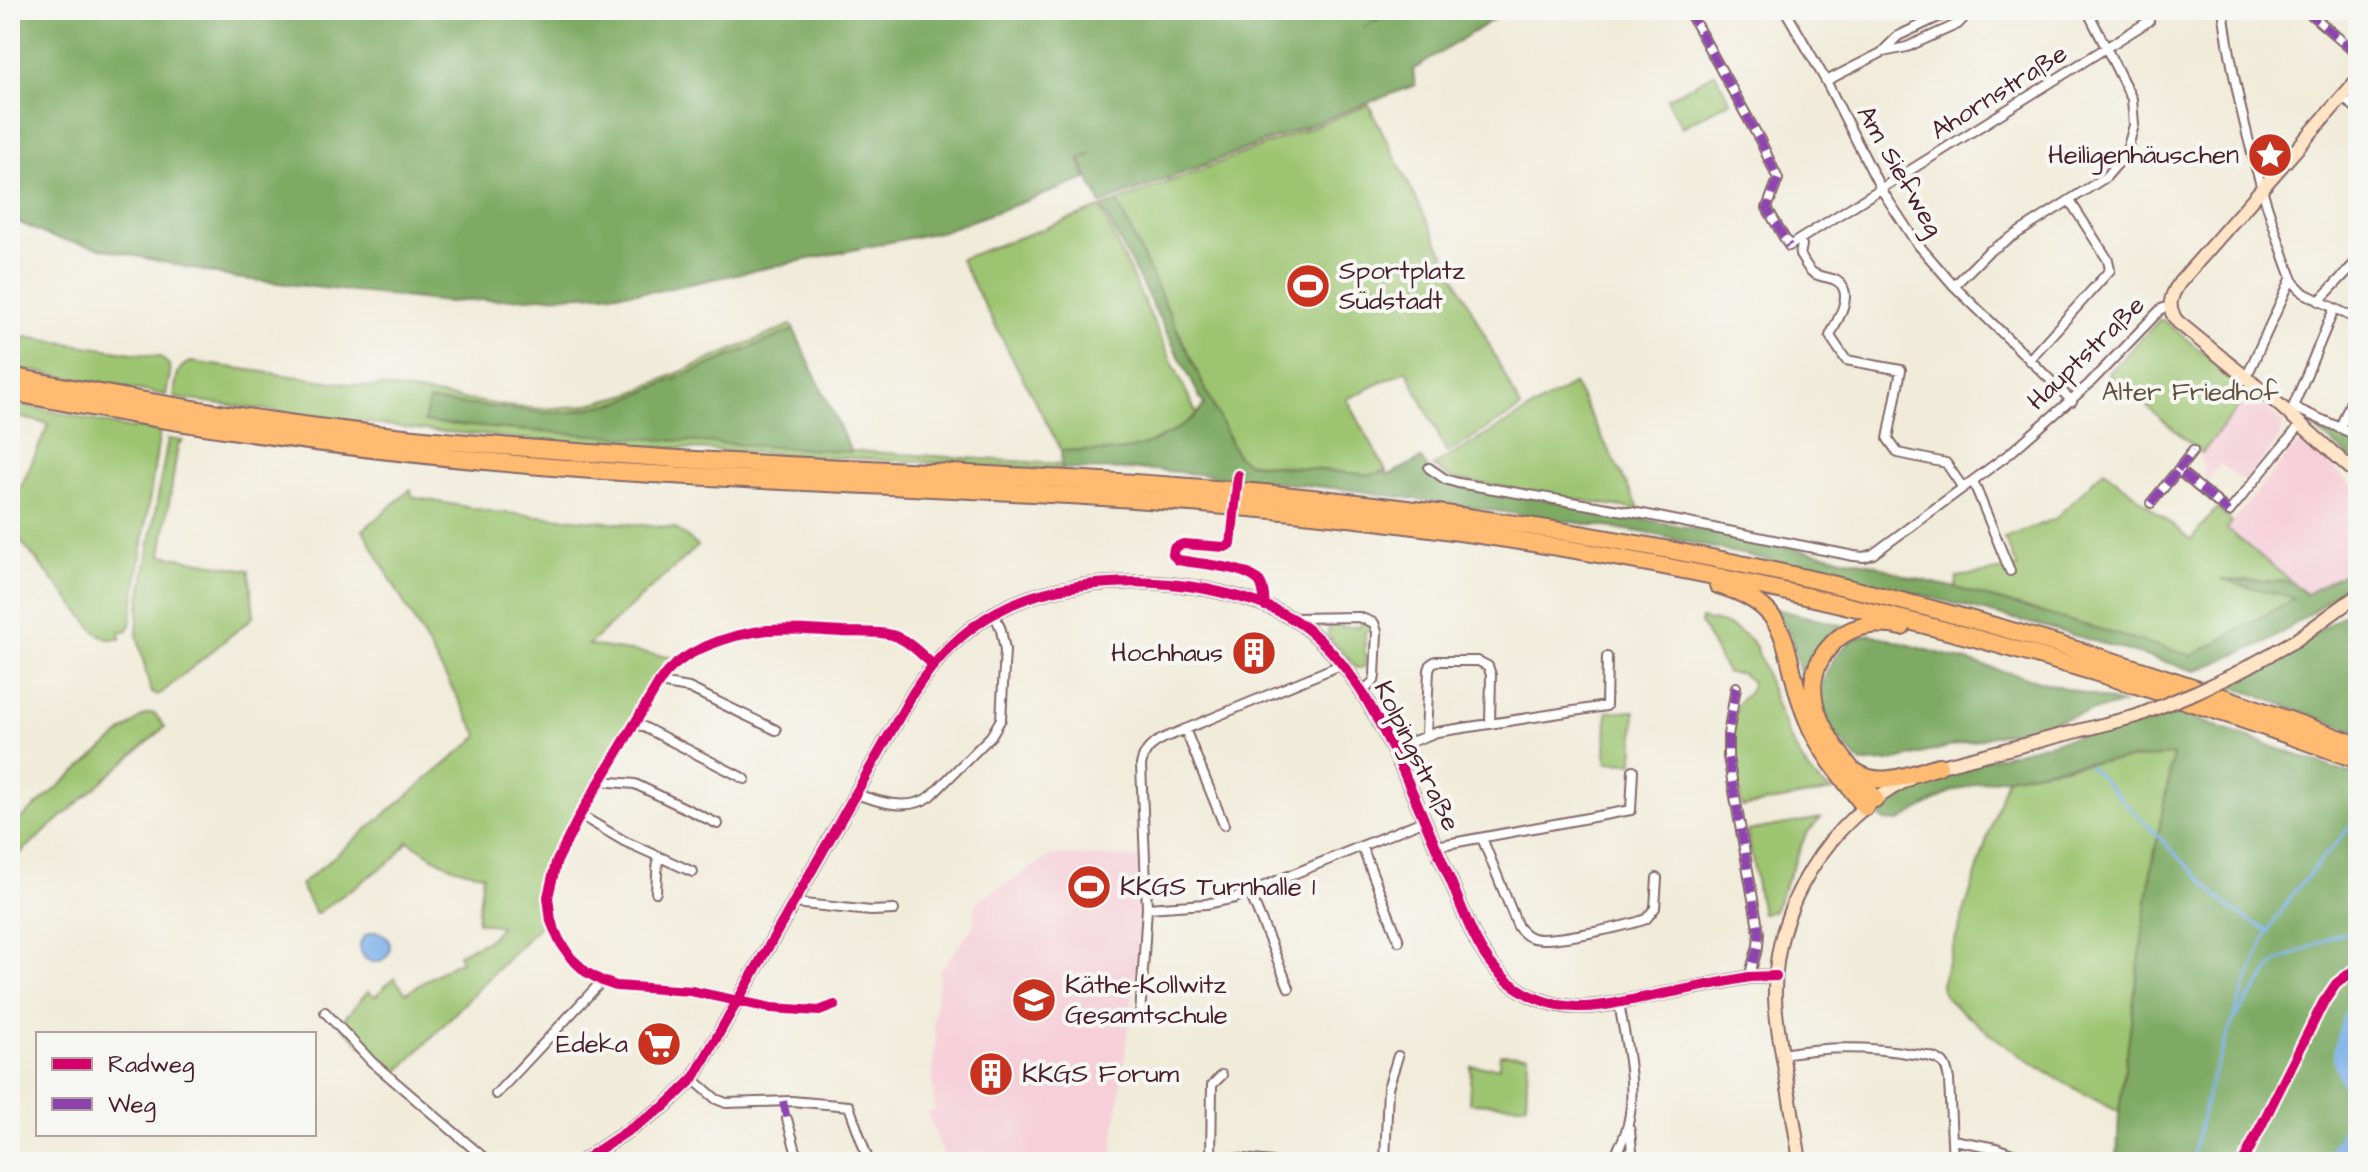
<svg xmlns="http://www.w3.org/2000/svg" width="2368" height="1172" viewBox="0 0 2368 1172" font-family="'Architects Daughter',sans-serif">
  <rect width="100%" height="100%" fill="#f6f6f2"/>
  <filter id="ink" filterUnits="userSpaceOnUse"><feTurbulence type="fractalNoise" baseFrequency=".0125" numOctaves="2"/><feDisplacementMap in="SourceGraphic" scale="16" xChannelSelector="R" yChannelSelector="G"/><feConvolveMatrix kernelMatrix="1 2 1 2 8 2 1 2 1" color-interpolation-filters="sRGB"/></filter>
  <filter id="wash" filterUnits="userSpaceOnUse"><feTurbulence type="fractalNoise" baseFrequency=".006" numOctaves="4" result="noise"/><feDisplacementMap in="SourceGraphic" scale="32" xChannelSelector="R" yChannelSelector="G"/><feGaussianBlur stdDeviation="1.8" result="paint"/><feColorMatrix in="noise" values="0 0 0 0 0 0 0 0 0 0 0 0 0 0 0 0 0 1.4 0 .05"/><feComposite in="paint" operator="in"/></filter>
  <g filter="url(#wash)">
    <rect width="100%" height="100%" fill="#f1ecda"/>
    <!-- built -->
    <path fill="#f6cfd9" d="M2257 399 2284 423 2277 442 2244 482 2220 464 2205 482 2203 463 2199 459 2243 403 2250 408Z
      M2304 441 2358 491V557L2345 572 2306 594 2227 528 2298 443Z
      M1052 855 1144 858V910L1111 1162H946L927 1112 935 1111 932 1079 936 1036 933 1024 940 970 973 927 976 902Z"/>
    <!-- green -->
    <path fill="#9dc571" stroke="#74724e" stroke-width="2" d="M1715 73 1730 101 1682 127 1667 99Z
      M1369 105 1521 408 1447 453 1407 370 1347 399 1386 471 1371 475 1244 462 1237 456 1117 202Z
      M1100 208 1197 415 1172 432 1135 450 1119 452 1061 450 960 259Z
      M2159 320H2163L2251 392 2202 453 2108 374Z
      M791 325 794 330 620 402 571 412 546 413 430 401 503 429 1061 464 1062 470 534 440 416 429 174 398C176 384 175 364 192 362L377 388 378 386 507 406 542 409 581 406 629 394Z
      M10 335 160 357 169 365 170 374 166 395 10 367Z
      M1574 384 1640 510 1450 478 1433 466Z
      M10 402 131 429 134 427 160 430 130 626 127 631H120L121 639H108L96 632 10 528V511L49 424 10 415Z
      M168 439 182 441 178 445 161 555 249 570 254 616 159 695 153 694 150 689 137 634 139 606Z
      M2104 470 2191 540 2216 509 2232 522 2227 529 2292 582 2241 580 2296 598 2192 656 1956 588 1957 577 2018 568 2004 538 2055 519Z
      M411 489 412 497 494 512 675 528 698 546 588 645 671 657 656 675 550 858C544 880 541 897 545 920L395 1075 341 1026 342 1021 368 991 375 996 394 978 406 993 450 966 461 961 458 954 488 940 501 926 477 922 483 874C448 870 437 859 408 841L394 859 316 914 300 885 479 736 363 530Z
      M1701 619C1722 622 1740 628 1755 645 1771 684 1792 772 1832 791L1742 807C1736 774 1729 740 1737 707 1740 695 1752 697 1752 682L1741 673H1727L1701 624Z
      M1328 621H1340L1341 627H1360L1361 622H1365L1372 627V631H1365V667L1357 668 1328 636Z
      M1607 711H1635L1633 763 1606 762Z
      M150 713 155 714 165 727 10 862V828L124 731 144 715Z
      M2174 755 2151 872 2119 1112C2064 1084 2020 1059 1973 1020 1961 1010 1942 1001 1941 984L2007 777 2089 763Z
      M1821 818 1806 834 1774 911 1762 913 1747 831Z
      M1500 1054 1528 1055 1526 1105 1469 1103 1471 1066 1499 1067Z"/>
    <!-- forest -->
    <path fill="#7eaa63" stroke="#646447" stroke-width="2" d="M10 10H1392L1363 28 1395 10H1508L1413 70 1415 85 1101 204 1080 160 1092 154 1079 159 1087 179 943 231 656 291 446 302 235 278 51 237 10 218Z
      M1117 202 1237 456 1248 463 1371 475 1386 471 1389 475 1421 459 1428 469 1445 480 1873 564 1909 577 1956 588 2192 656 2295 598 2221 580 2292 582 2306 594 2345 572 2358 557V574L2320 607 2269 641 2196 671 2042 626 1898 589 1647 533 1353 490 1158 470 1062 469 1061 450C1108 451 1127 457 1170 433 1184 425 1195 418 1204 405L1102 207Z
      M794 330 851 452 503 429 424 422 429 401 546 413 571 412 620 402Z
      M2291 409 2358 440V464Z
      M2358 605V732L2229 685 2282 655Z
      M1775 609 1845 626C1816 639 1812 662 1804 690L1791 636Z
      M1870 634 2122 704 1888 762 1861 763C1846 747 1828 728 1822 706 1817 684 1833 653 1852 641 1857 638 1864 636 1870 634Z
      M2173 711 2358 777V1162H2117L2119 1112 2151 872 2173 755 2068 765 1978 783 1951 792 1898 822 1885 821 1875 813 1893 798 1952 769Z"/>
    <!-- water -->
    <path fill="#7cb0e9" stroke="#63688a" stroke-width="2" d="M360 947a15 15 0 1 1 30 0a15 15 0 1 1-30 0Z"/>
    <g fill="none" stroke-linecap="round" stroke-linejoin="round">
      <!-- stream -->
      <path stroke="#7cb0e9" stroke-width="3" d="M2089 766 2230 909 2268 931
        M2234 1015 2268 931 2294 892 2358 817
        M2191 1162 2210 1084 2233 1020 2276 962 2334 936 2358 929"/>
      <!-- river -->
      <path stroke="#7cb0e9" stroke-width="16" d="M2331 1162C2347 1139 2362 1114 2351 1086 2348 1077 2341 1065 2341 1056 2341 1042 2351 1014 2358 1002"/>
    </g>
  </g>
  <g filter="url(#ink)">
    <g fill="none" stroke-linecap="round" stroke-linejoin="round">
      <!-- street casing -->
      <g stroke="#846768" stroke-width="12">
        <path id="street" d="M1688 10 1760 140 1778 179 1767 208 1789 246 2149 21 2144 10
          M1785 10 1826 81 1881 189 1915 241 1954 286 2072 401
          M2223 10C2236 104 2260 194 2294 283L2304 293 2358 320
          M2306 10 2358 55
          M1883 51 1898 36 1953 10
          M1826 81 1883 52 1907 47 1958 24 1971 10
          M2341 97 2358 109
          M1799 240 1802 245 1800 255C1804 261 1807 268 1812 272 1819 278 1829 276 1837 281 1856 293 1836 322 1830 336L1846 360 1901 370 1888 439 1898 453 1946 463 1963 488
          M1954 286 1988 252 2106 177 2126 154 2134 125 2132 99 2087 10
          M2319 301 2358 260
          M2334 309 2293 407 2358 436
          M2029 360 2110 270 2108 260 2070 201
          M2246 378 2292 277
          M2340 428 2358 384
          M1429 468 1445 479 1458 483 1643 514 1854 556 1864 557 1873 554 2009 454 2088 385 2161 309 2170 306
          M2178 470 2193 451
          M1973 481 2010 571
          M2151 503 2178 470 2229 512 2301 424
          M1294 618 1359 617 1374 623 1377 632 1375 676 1374 681 1363 691
          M659 683 689 688 776 730
          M1736 687 1728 735V757L1759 933 1758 946 1749 977
          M636 723 745 779
          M1185 729 1224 825
          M1426 735 1429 670 1431 664 1436 661H1478L1488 666 1491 675 1490 723
          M1393 749 1437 732 1606 706 1607 657
          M600 781 635 784 718 824
          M856 794C879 802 909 812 931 796L991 736 1001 719 1005 650 1001 630 994 612
          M580 815 624 841 693 872
          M1482 838 1518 927C1522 932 1526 936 1533 938 1550 943 1628 926 1646 919L1655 908 1657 878
          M1436 846 1631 810 1633 770
          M1362 847 1399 941
          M656 892 658 856
          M1250 893 1289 988
          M794 903 871 911 894 910
          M1147 908 1206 904 1235 898 1425 820
          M835 1005 819 1011 771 1008 691 991 616 986 602 981 586 972 571 958 559 940 551 921 548 897 556 863 580 815 659 683C678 651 731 634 768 630 792 628 818 631 842 632 858 633 877 631 892 635 908 640 921 654 932 664
          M325 1012 372 1062 489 1162
          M1140 1016 1147 908 1141 765C1144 750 1152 744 1164 738L1343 664
          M1782 1054C1827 1046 1868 1046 1913 1054 1922 1055 1936 1056 1943 1063 1947 1067 1948 1074 1949 1080L1953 1162
          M693 1079 716 1099 726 1103 791 1101 849 1106 869 1162
          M496 1094 602 981
          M787 1119 799 1162
          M1630 1130 1633 1162
          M1953 1140 1996 1148 2034 1162
          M1211 1159 1212 1085 1222 1075
          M1207 1161 1224 1157 1273 1162
          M1385 1162 1388 1088 1398 1056
          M1609 1162C1647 1117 1627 1055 1619 1002"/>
      </g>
      <!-- secondary casing -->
      <g stroke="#846768" stroke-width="16">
        <path id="secondary" d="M2358 79 2180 282C2170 296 2166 309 2178 322L2277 403 2358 475
          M2237 673 2296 640 2358 595
          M1933 768 2137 716
          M581 1162 665 1106 693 1079 913 693C961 619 1023 587 1110 583 1142 581 1174 583 1206 589 1239 596 1274 605 1302 625 1352 662 1378 718 1404 773 1420 810 1436 847 1452 884 1468 923 1481 966 1519 989 1536 1000 1556 1006 1576 1007 1598 1008 1620 1002 1642 998 1678 991 1713 984 1749 977L1776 976
          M1800 1162C1796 1134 1791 1105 1786 1077 1782 1051 1776 1025 1775 998 1773 907 1828 819 1909 779"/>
      </g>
      <!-- highway casing -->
      <g stroke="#846768" stroke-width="20">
        <path id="highway" d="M10 376C120 398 230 416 341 430 449 443 556 451 664 458 864 471 1064 475 1263 493 1450 511 1636 539 1819 581 2002 623 2182 680 2358 745
          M10 392C203 430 396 456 592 470 835 487 1080 489 1322 515 1679 553 2022 637 2358 760
          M1718 585C1800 608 1780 656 1807 719 1820 751 1844 780 1865 807
          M1856 772C1880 789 1913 773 1939 766
          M1875 799C1843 757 1781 696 1833 643 1852 624 1878 622 1902 627"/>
      </g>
      <!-- street -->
      <use href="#street" stroke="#fff" stroke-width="8"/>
      <!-- secondary -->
      <use href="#secondary" stroke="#ffe4c6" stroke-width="12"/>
      <!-- highway -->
      <use href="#highway" stroke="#febb71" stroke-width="16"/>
      <!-- secondary-bridge casing -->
      <g stroke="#846768" stroke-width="16" stroke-linecap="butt">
        <path id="secondary-bridge" d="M2137 716 2196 692 2237 673"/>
      </g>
      <!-- secondary-bridge -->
      <use href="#secondary-bridge" stroke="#ffe4c6" stroke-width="12"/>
      <!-- quiet -->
      <path stroke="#8e44ad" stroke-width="8" stroke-dasharray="16 8" stroke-linecap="butt" d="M1688 10 1760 140 1778 179 1767 208 1789 246
        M2306 10 2358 55
        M2178 470 2193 451
        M2151 503 2178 470 2229 512
        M1736 687 1728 735V757L1759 933 1758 946 1749 977
        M783 1101 787 1119"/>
      <!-- cycleway casing -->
      <g stroke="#f6f6f2" stroke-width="15">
        <path id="cycleway" d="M1238 475 1231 544 1225 547 1183 544 1174 548 1173 555 1178 560C1199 564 1244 566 1259 581 1264 587 1264 598 1265 606
          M835 1005 819 1011 771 1008 691 991 616 986 602 981 586 972 571 958 559 940 551 921 548 897 556 863 580 815 659 683C678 651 731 634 768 630 792 628 818 631 842 632 858 633 877 631 892 635 908 640 921 654 932 664
          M581 1162 665 1106 693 1079 913 693C961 619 1023 587 1110 583 1142 581 1174 583 1206 589 1239 596 1274 605 1302 625 1352 662 1378 718 1404 773 1420 810 1436 847 1452 884 1468 923 1481 966 1519 989 1536 1000 1556 1006 1576 1007 1598 1008 1620 1002 1642 998 1678 991 1713 984 1749 977L1776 976
          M2243 1162 2323 1003 2336 984 2358 967"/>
      </g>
      <!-- cycleway -->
      <use href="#cycleway" stroke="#d6006c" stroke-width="10"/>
    </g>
  </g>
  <!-- icons -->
  <defs>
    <g id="sight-disc" transform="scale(2.3)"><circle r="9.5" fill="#c8321e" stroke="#f6f6f2"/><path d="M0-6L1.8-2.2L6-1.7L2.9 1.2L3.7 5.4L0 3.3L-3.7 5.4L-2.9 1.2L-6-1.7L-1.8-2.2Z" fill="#fff"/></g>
    <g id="stadium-disc" transform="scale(2.3)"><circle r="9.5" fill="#c8321e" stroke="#f6f6f2"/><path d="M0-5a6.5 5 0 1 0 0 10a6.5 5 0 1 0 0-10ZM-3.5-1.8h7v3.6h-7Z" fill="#fff"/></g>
    <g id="building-disc" transform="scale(2.3)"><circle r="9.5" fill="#c8321e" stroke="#f6f6f2"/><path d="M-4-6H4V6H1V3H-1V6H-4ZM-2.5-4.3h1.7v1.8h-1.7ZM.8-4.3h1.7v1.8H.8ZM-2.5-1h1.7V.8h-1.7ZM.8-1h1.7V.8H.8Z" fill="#fff"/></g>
    <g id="school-disc" transform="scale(2.3)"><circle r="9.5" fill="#c8321e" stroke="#f6f6f2"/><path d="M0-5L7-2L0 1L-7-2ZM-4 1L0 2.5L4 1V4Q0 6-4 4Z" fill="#fff"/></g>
    <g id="supermarket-disc" transform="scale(2.3)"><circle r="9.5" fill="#c8321e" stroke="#f6f6f2"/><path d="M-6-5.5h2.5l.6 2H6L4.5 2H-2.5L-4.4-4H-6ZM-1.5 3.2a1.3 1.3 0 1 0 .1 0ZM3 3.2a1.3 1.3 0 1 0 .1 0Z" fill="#fff"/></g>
  </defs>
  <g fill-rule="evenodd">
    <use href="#sight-disc" x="2270" y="155"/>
    <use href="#stadium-disc" x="1308" y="286"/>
    <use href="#building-disc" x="1254" y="653"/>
    <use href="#stadium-disc" x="1089" y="887"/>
    <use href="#school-disc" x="1034" y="1000"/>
    <use href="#supermarket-disc" x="659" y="1044"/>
    <use href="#building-disc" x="991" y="1074"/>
  </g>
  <g text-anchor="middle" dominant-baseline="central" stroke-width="8" stroke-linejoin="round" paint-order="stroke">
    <!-- street labels -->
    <g font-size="26" fill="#4a1f2b" stroke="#f6f6f2">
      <text transform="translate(1999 92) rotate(-32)">Ahornstraße</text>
      <text transform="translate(1900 171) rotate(60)">Am Siefweg</text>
      <text transform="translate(2086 353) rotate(-44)">Hauptstraße</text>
      <text transform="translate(1417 756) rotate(64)">Kolpingstraße</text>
    </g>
    <!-- poi labels -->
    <g font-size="26" fill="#4a1f2b" stroke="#f6f6f2" text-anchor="start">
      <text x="2239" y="155" text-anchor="end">Heiligenhäuschen</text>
      <text x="1339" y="271">Sportplatz<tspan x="1339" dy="30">Südstadt</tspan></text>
      <text x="1223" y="653" text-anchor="end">Hochhaus</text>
      <text x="1120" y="887">KKGS Turnhalle 1</text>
      <text x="1065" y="985">Käthe-Kollwitz<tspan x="1065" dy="30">Gesamtschule</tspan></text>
      <text x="628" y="1044" text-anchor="end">Edeka</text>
      <text x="1022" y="1074">KKGS Forum</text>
    </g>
    <!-- park labels -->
    <g font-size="26" fill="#635140" stroke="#f6f6f2">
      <text x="2190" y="392">Alter Friedhof</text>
    </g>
  </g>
  <!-- margin -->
  <rect width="2368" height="1172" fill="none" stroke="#f6f6f2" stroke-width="40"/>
  <!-- legend -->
  <rect x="36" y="1032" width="280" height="104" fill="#f6f6f2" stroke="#b1a0a2" stroke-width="2"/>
  <rect x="52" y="1058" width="40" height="12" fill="#d6006c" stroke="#b1a0a2" stroke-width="2"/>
  <text x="108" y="1072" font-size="24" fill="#4a1f2b">Radweg</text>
  <rect x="52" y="1098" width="40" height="12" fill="#8e44ad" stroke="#b1a0a2" stroke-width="2"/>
  <text x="108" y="1112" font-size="24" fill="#4a1f2b">Weg</text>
</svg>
